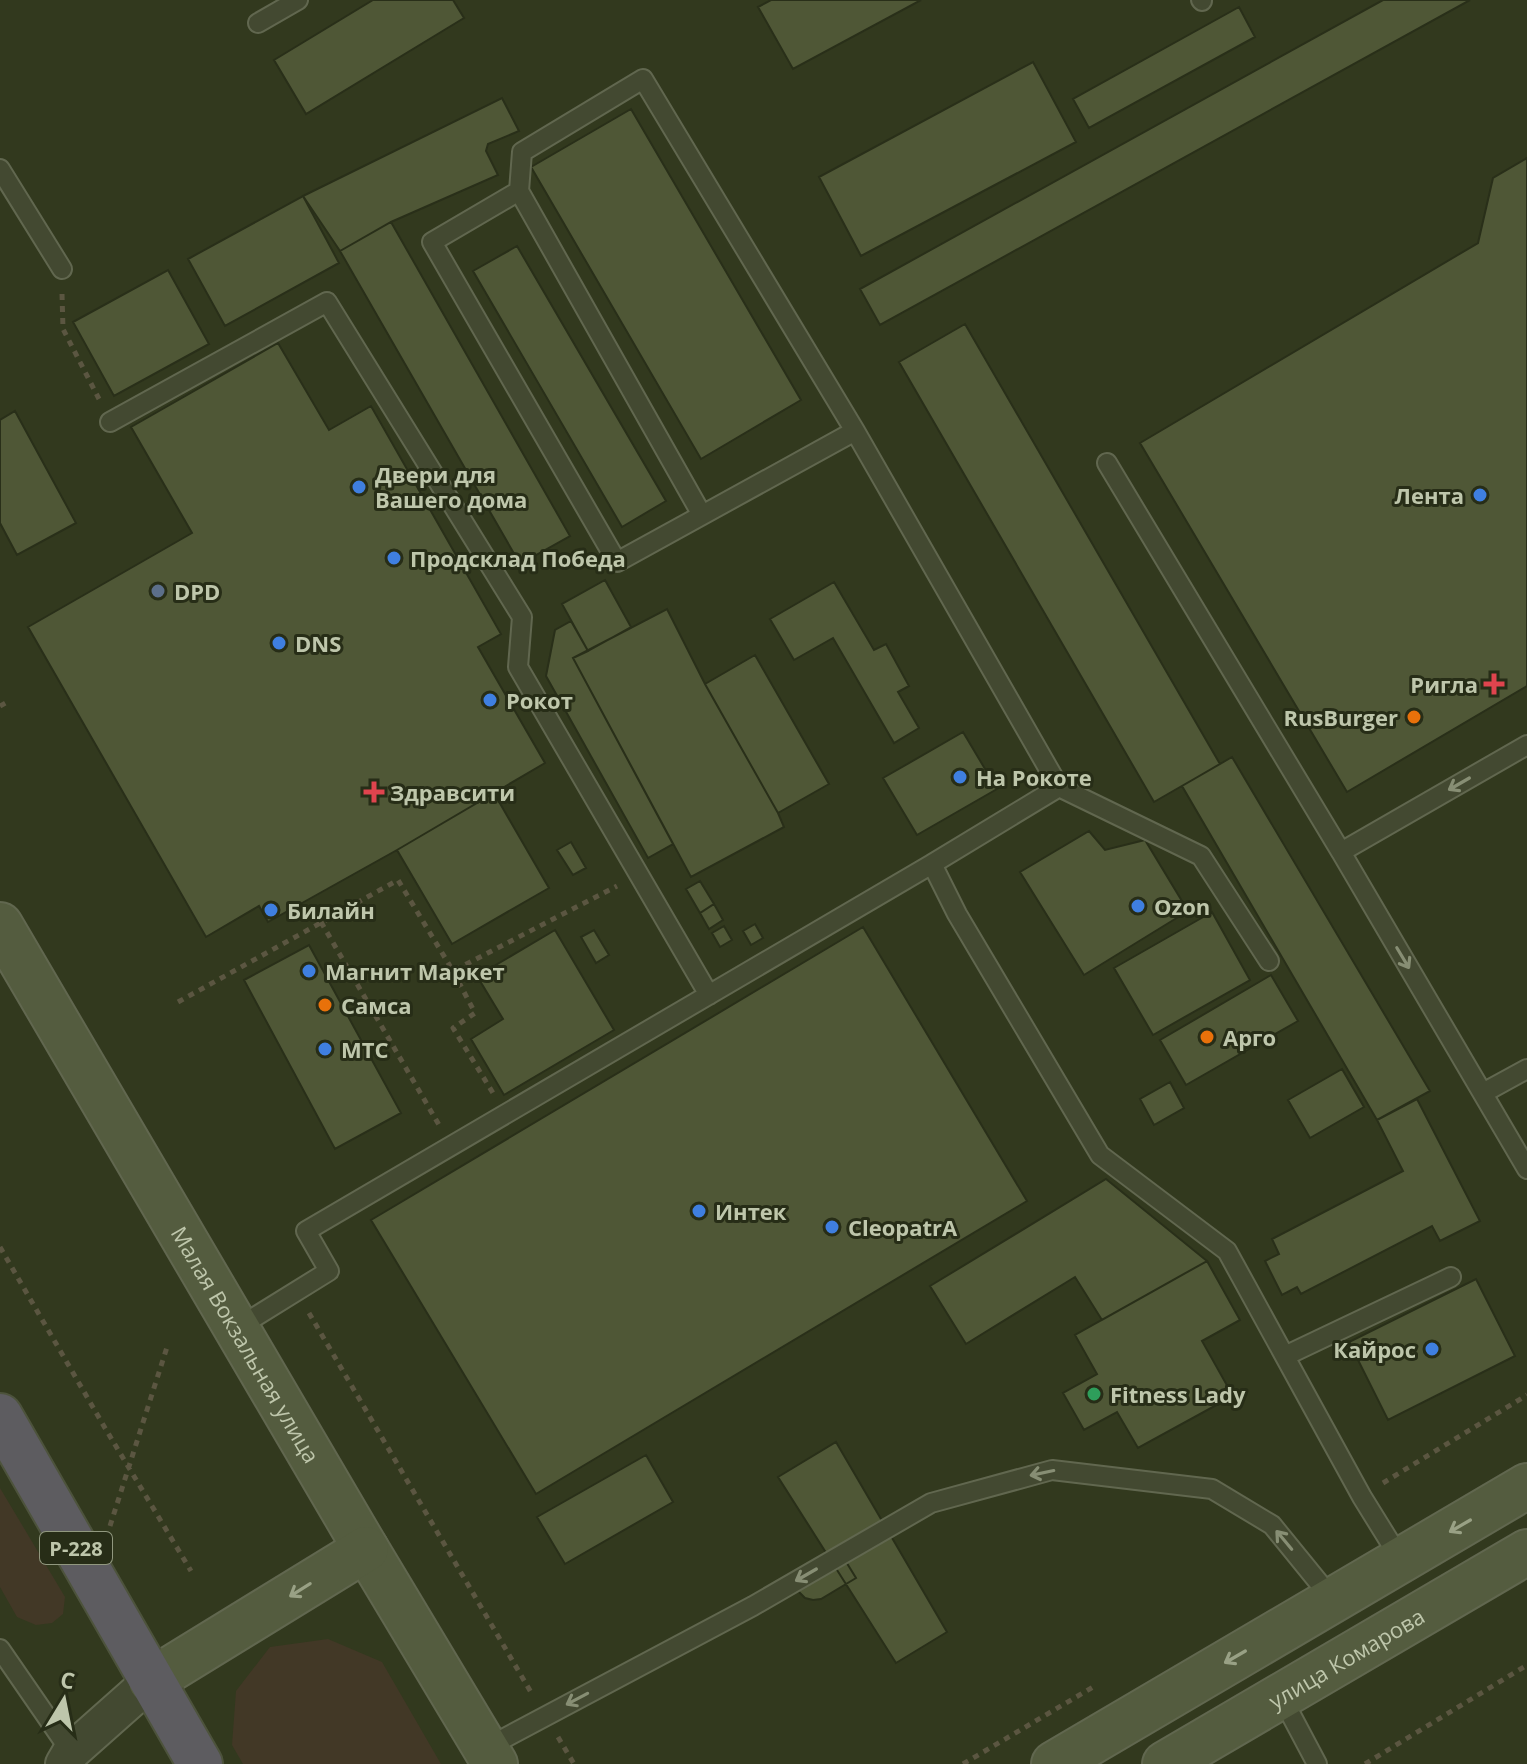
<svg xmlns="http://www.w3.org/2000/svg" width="1527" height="1764" viewBox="0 0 1527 1764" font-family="'Open Sans',sans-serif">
  <rect width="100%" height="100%" fill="#32391e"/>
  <!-- green -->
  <path fill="#423826" d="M0 1488 65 1597 63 1614 52 1623 36 1625 17 1617 0 1587Z
    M328 1639 382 1662 441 1764H243L232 1745 236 1691 270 1647Z"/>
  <!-- building -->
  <path fill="#4f5736" stroke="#292f19" stroke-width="2" d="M373 0H453L464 18 306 114 274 60Z
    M771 0H921L793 69 758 7Z
    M1383 0H1470L880 325 860 289Z
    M1239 7 1255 37 1089 128 1073 99Z
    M1033 62 1076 142 861 256 819 177Z
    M502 98 519 131 488 144 486 151 498 175 391 222 340 251 303 196Z
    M631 109 801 400 701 459 531 167Z
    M1527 158V686L1347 792 1140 443 1478 243 1493 178Z
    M303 196 339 263 225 326 188 259Z
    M391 222 570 536 520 564 340 251Z
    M517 246 666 501 622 527 473 271Z
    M168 270 209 344 114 396 73 322Z
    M965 324 1220 764 1154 802 899 362Z
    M278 343 329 430 371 406 501 634 478 647 545 763 397 850 268 922 259 906 206 937 28 627 192 533 131 427Z
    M15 411 76 523 17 555 0 523V420Z
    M605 580 631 627 588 651 562 604Z
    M834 582 874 650 886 644 909 686 898 692 919 728 894 743 833 638 794 660 770 619Z
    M667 609 705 684 778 813 784 827 691 877 573 658Z
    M571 621 588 651 573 658 673 844 648 858 546 676 555 630Z
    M755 655 829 784 778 813 705 684Z
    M963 732 997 789 917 835 883 778Z
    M1232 757 1430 1091 1377 1120 1182 786Z
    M494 793 549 888 452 944 397 850Z
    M1089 831 1105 850 1145 840 1188 911 1084 975 1020 872Z
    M571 842 586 868 573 875 557 850Z
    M700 881 714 904 700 913 686 889Z
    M714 904 723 920 709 929 700 913Z
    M1212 912 1250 980 1153 1035 1114 968Z
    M755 924 763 938 751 945 743 931Z
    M724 926 732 940 720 947 712 933Z
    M863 927 1027 1201 536 1494 371 1220Z
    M555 930 614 1030 504 1095 471 1039 503 1019 477 976Z
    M594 930 609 955 596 963 581 937Z
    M309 945 401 1113 335 1149 244 980Z
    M1271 975 1298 1021 1186 1085 1160 1040Z
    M1342 1069 1364 1107 1310 1138 1288 1100Z
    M1170 1082 1184 1108 1154 1125 1140 1099Z
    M1417 1099 1480 1221 1440 1241 1432 1226 1301 1294 1297 1287 1282 1295 1265 1261 1279 1254 1272 1239 1403 1171 1377 1120Z
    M1106 1179 1207 1261 1102 1320 1075 1277 966 1344 930 1286Z
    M1207 1261 1240 1320 1202 1341 1233 1396 1138 1448 1117 1412 1084 1430 1063 1393 1097 1374 1075 1335Z
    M1476 1279 1515 1356 1388 1420 1349 1342Z
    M836 1442 947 1632 896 1663 778 1477Z
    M646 1455 673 1502 565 1564 537 1517Z
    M837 1547 856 1578 821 1599 813 1600 805 1598 799 1592 796 1583Z"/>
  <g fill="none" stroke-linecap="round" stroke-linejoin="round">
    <!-- service casing -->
    <g stroke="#61674f" stroke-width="22">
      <path id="service" d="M1201 0 1202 1
        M258 23 298 0
        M0 169 62 269
        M519 191 702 515
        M110 422 327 302 522 617 518 667 709 995
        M855 431 617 562 432 242 519 191 522 152 643 79 855 431 1059 787 932 864
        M1107 463 1341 852
        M1527 745 1341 852 1527 1169
        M1059 787 1201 856 1269 961
        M1483 1093 1527 1069
        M237 1328 329 1271 306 1231 932 864 957 914 1100 1155 1227 1251 1362 1497 1401 1560
        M1285 1356 1451 1277
        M0 1649 71 1752
        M1281 1696 1317 1764
        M486 1748 753 1606 931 1503 1052 1470 1212 1489 1272 1525 1333 1600"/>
    </g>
    <!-- minor casing -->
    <g stroke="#61674f" stroke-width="40">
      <path id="minor" d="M64 1764 71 1752 151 1681"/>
    </g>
    <!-- secondary casing -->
    <g stroke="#61674f" stroke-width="48">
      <g id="secondary">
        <path id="s1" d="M0 925 366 1549 495 1764"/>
        <path d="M151 1681 366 1549"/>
        <path d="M1054 1764 1527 1486"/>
        <path id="s2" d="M1165 1764 1527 1552"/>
      </g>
    </g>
    <!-- trunk casing -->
    <g stroke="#4d533c" stroke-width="48">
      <path id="trunk" d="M0 1416 200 1764"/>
    </g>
    <!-- path -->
    <path stroke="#5b5641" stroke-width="5" stroke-dasharray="6 6" stroke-linecap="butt" d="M62 294 63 329 99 399
      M0 706 9 701
      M321 922 439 1125
      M453 971 475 1013 453 1028 493 1093
      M178 1002 398 880 453 971 617 886
      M0 1247 105 1428 191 1571
      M309 1313 532 1694
      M1383 1483 1527 1395
      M110 1526 168 1344
      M558 1737 574 1764
      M963 1764 1093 1687
      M1365 1764 1527 1665"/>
    <!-- service -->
    <use href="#service" stroke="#434931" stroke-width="18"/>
    <!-- minor -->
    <use href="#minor" stroke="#434931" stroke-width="36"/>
    <!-- secondary -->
    <use href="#secondary" stroke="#545c3f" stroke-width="44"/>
    <!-- trunk -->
    <use href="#trunk" stroke="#5d5c60" stroke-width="44"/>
  </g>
  <!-- one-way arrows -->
  <defs><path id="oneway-shaft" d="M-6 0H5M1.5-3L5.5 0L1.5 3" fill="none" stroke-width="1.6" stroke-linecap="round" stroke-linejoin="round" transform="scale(2)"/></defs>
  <g stroke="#878e74">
    <use href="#oneway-shaft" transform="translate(1459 784) rotate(150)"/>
    <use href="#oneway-shaft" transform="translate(1403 958) rotate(59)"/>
    <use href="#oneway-shaft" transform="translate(1042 1473) rotate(168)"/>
    <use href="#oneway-shaft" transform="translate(1284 1540) rotate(-130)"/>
    <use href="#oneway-shaft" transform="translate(806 1575) rotate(150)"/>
    <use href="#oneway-shaft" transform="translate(577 1699) rotate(152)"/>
  </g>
  <g stroke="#99a185">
    <use href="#oneway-shaft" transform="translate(1460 1526) rotate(150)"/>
    <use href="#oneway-shaft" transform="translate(300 1590) rotate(148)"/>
    <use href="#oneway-shaft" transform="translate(1235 1657) rotate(150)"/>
  </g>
  <!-- markers -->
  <g fill="#3f7fe0" stroke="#272d17" stroke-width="3">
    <circle cx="359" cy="487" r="8"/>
    <circle cx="1480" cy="495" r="8"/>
    <circle cx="394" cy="558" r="8"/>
    <circle cx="279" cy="643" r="8"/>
    <circle cx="490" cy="700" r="8"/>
    <circle cx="960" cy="777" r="8"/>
    <circle cx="1138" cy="906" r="8"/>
    <circle cx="271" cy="910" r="8"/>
    <circle cx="309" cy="971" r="8"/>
    <circle cx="325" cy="1049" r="8"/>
    <circle cx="699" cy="1211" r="8"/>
    <circle cx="832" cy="1227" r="8"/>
    <circle cx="1432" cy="1349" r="8"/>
  </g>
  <circle fill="#5c6f8a" stroke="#272d17" stroke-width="3" cx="158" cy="591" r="8"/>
  <g fill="#e0444e" stroke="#272d17" stroke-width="3">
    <path d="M1490 672h8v8h8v8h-8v8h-8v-8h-8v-8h8z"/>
    <path d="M370 780h8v8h8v8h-8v8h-8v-8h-8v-8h8z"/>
  </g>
  <g fill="#e8710a" stroke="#272d17" stroke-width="3">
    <circle cx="1414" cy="717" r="8"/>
    <circle cx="325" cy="1005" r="8"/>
    <circle cx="1207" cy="1037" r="8"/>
  </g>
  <circle fill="#2e9e5b" stroke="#272d17" stroke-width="3" cx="1094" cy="1394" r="8"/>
  <g text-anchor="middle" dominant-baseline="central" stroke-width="6" stroke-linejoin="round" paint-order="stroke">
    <!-- shield labels -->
    <rect fill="#272d17" stroke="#91987f" stroke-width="2" x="40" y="1532" width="72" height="32" rx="6"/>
    <g font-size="20" font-weight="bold" fill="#bec6ab">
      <text x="76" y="1548">Р-228</text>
    </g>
    <!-- poi labels -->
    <g font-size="22" font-weight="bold" fill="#bec6ab" stroke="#272d17" text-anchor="start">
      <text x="375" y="474">Двери для<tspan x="375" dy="25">Вашего дома</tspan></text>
      <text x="1464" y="495" text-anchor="end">Лента</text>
      <text x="410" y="558">Продсклад Победа</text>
      <text x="174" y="591">DPD</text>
      <text x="295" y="643">DNS</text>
      <text x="1478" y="684" text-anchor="end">Ригла</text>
      <text x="506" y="700">Рокот</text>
      <text x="1398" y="717" text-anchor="end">RusBurger</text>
      <text x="976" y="777">На Рокоте</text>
      <text x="390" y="792">Здравсити</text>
      <text x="1154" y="906">Ozon</text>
      <text x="287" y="910">Билайн</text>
      <text x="325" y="971">Магнит Маркет</text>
      <text x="341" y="1005">Самса</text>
      <text x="1223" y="1037">Арго</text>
      <text x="341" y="1049">МТС</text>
      <text x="715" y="1211">Интек</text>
      <text x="848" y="1227">CleopatrA</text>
      <text x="1416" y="1349" text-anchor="end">Кайрос</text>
      <text x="1110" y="1394">Fitness Lady</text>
    </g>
    <!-- street labels -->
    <g font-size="22" fill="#bec6ab" stroke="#272d17">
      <text stroke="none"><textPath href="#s1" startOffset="486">Малая Вокзальная улица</textPath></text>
      <text stroke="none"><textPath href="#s2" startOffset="210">улица Комарова</textPath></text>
    </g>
  </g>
  <!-- north arrow -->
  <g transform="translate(64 1700) rotate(10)" stroke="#272d17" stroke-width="6" paint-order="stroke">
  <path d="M0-6L14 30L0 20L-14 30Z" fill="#bec6ab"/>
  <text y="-12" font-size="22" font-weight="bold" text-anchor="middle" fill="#bec6ab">С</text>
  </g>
</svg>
